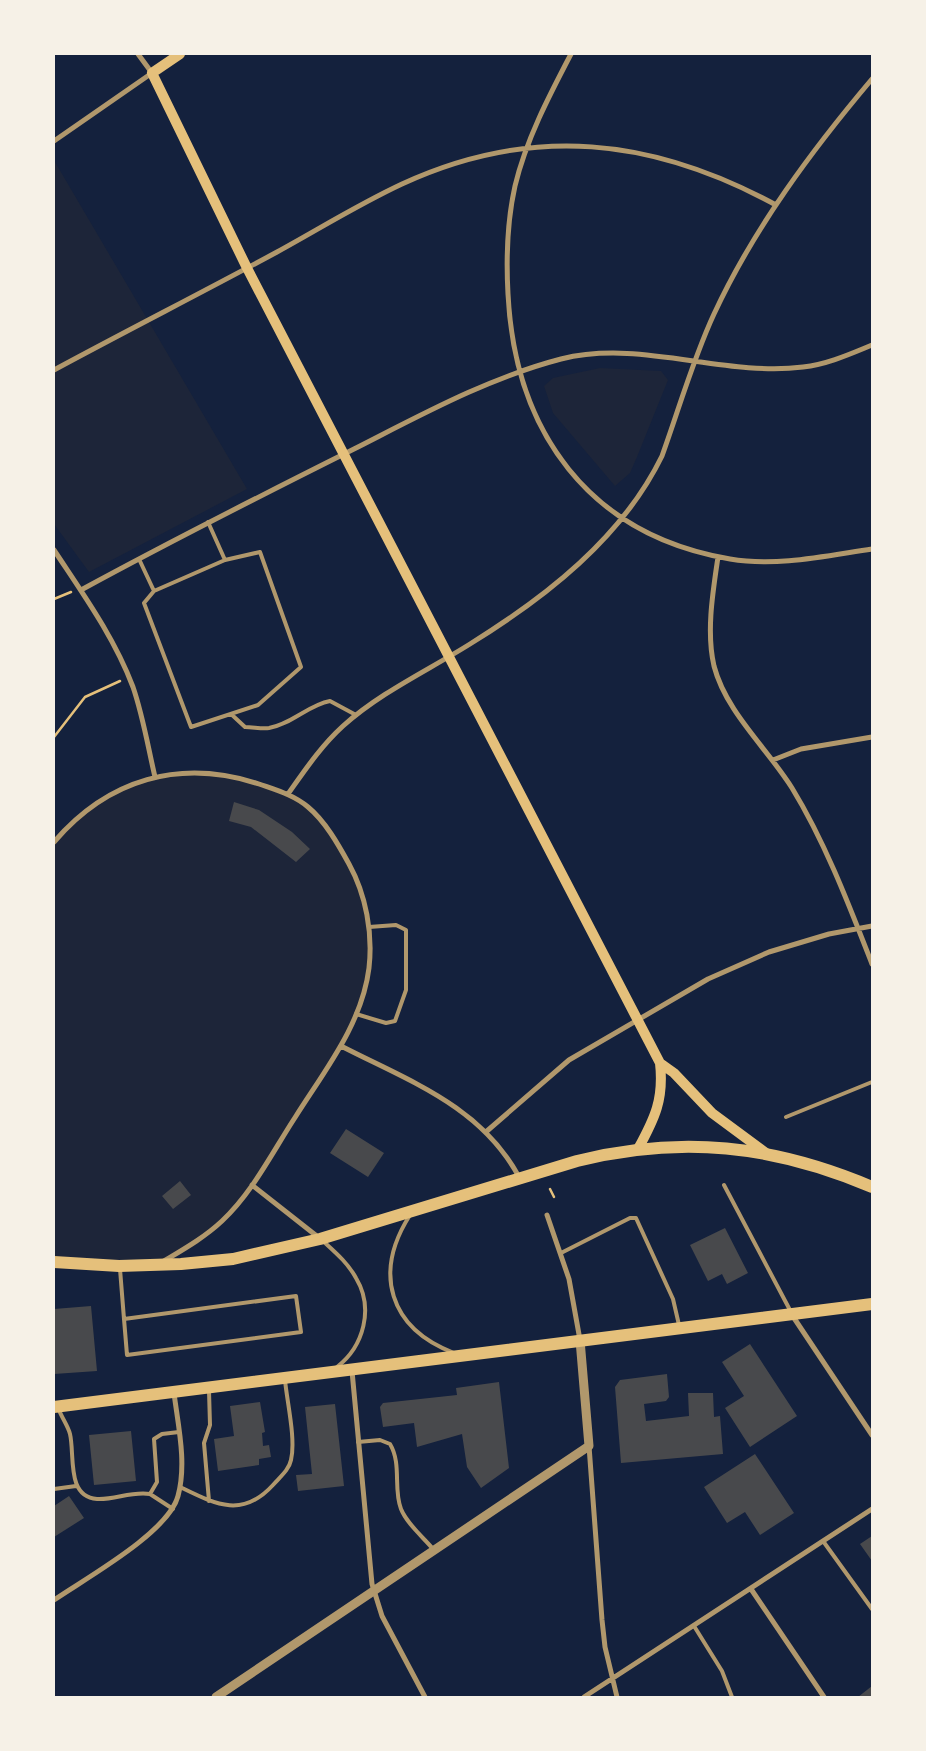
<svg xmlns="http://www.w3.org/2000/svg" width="926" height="1751" viewBox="0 0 926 1751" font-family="'Noto Sans',sans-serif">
  <rect width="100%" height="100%" fill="#14213d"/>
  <!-- green -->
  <path fill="#1d2539" d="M55 162 247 489 89 572 54 524Z
    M600 368 661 371 668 380 637 457 630 473 615 486 553 413 544 386 553 378Z
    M182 773 226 776 288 794 318 817 352 869 368 922 369 969 350 1029 252 1185 222 1221 155 1266 54 1262V842L73 821 131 784Z"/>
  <!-- building -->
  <path fill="#48494c" d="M234 802 259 810 292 832 310 849 296 862 251 827 229 821Z
    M346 1129 384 1153 368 1177 330 1153Z
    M180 1181 191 1195 173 1209 162 1196Z
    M725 1228 748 1273 727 1284 722 1274 708 1281 690 1245Z
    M91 1306 97 1371 54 1374V1309Z
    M750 1344 797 1416 750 1447 725 1408 744 1396 722 1362Z
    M667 1374 669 1397 666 1401 644 1404 646 1421 689 1416 688 1393H713L714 1417 720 1416 723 1454 621 1463 615 1387 620 1380Z
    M499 1382 509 1468 481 1488 467 1467 462 1434 417 1447 414 1423 383 1427 380 1407 383 1403 457 1395 456 1388Z
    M260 1402 265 1432 262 1433 263 1446 269 1445 271 1457 259 1459V1465L218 1471 214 1439 234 1436 230 1406Z
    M335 1404 344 1486 298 1491 296 1475 312 1474 305 1407Z
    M131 1431 136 1481 94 1485 89 1435Z
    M755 1454 794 1513 760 1535 745 1512 727 1523 704 1487Z
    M69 1496 84 1518 54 1537V1506Z
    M872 1536V1561L860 1544Z
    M872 1686V1697H858Z"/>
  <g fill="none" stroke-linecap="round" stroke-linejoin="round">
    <!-- path -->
    <path stroke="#e5c07b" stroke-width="2.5" d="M54 599 71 592
      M54 737 85 697 120 681
      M550 1189 554 1197"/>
    <!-- service -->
    <path stroke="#b1986c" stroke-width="4" d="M139 559 154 591 225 560 208 522
      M154 591 144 603 191 727 258 705 301 667 260 552 225 560
      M231 714 245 727C253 727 262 729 269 728 292 724 308 705 330 701L356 715
      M356 1014 386 1023 395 1021 406 990V930L396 925 369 927
      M786 1117 872 1082
      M724 1185 791 1312
      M410 1215C373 1273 389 1328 454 1353
      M323 1241C335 1252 348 1263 356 1278 374 1308 364 1346 337 1367
      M561 1253 630 1218H636L673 1299 679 1325
      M120 1269 124 1319
      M296 1296 301 1332 127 1355 124 1319Z
      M209 1391 210 1425 204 1443 209 1501
      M59 1410C62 1418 68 1426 70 1434 75 1455 66 1497 97 1499 115 1500 131 1491 150 1494L157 1482 154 1439 162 1434 179 1432
      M358 1442 380 1440 390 1444C402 1464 393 1489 401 1509 407 1524 423 1537 433 1549
      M180 1487C215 1504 242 1519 273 1485 280 1477 289 1470 291 1460 296 1439 287 1402 285 1380
      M54 1489 76 1486
      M150 1494 173 1509
      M823 1541 872 1609
      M694 1626 722 1671 732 1697"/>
    <!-- minor -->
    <path stroke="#b1986c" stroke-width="5" d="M571 54C549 96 526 140 515 186 507 222 506 258 508 294 515 432 589 535 730 559 777 567 825 556 872 549
      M54 141 152 73 138 54
      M54 370C128 330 203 292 277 252 319 229 359 204 402 184 532 124 653 138 776 205
      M54 550C83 594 114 637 133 687 143 716 148 747 155 777
      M718 557C713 591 706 632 714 666 726 712 767 748 792 788 825 842 849 905 872 964
      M81 590C171 541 262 495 354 449 421 415 488 378 561 359 641 339 723 377 803 367 828 364 850 354 872 345
      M773 760 801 749 872 737
      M288 794C305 770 321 746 343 726 381 692 427 671 470 644 546 597 622 538 662 456 679 409 693 359 714 314 754 228 812 150 872 79
      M54 842C108 779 180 758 259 784 276 790 294 795 308 807 325 821 338 844 349 864 366 895 373 933 369 968 362 1024 325 1070 296 1116 273 1151 253 1192 222 1221 205 1237 184 1249 164 1261
      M341 1046C409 1081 481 1106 519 1177
      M487 1131 569 1060 708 979 769 952 829 934 872 926
      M252 1185 318 1237
      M547 1215 569 1279 580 1340
      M792 1315 872 1435
      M352 1371 372 1584 382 1616 425 1697
      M589 1446 602 1620 605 1647 617 1697
      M751 1589 824 1697
      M54 1600C86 1578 168 1533 178 1496 187 1463 178 1425 174 1393
      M584 1697 872 1509"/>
    <!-- tertiary -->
    <path stroke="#b1986c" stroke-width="9" d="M216 1697 589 1446 580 1340"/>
    <!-- secondary -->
    <path stroke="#e5c07b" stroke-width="10" d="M180 54 152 73 247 268 660 1063C664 1099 655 1118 638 1149
      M660 1063 674 1073 712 1113 766 1153"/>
    <!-- trunk -->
    <path stroke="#e5c07b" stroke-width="12" d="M54 1262 119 1266 181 1264 233 1259 320 1239 577 1161C681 1135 773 1145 872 1187
      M54 1407 872 1304"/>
  </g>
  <!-- border -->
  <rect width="926" height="1751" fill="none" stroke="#f6f1e7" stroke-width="110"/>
</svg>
